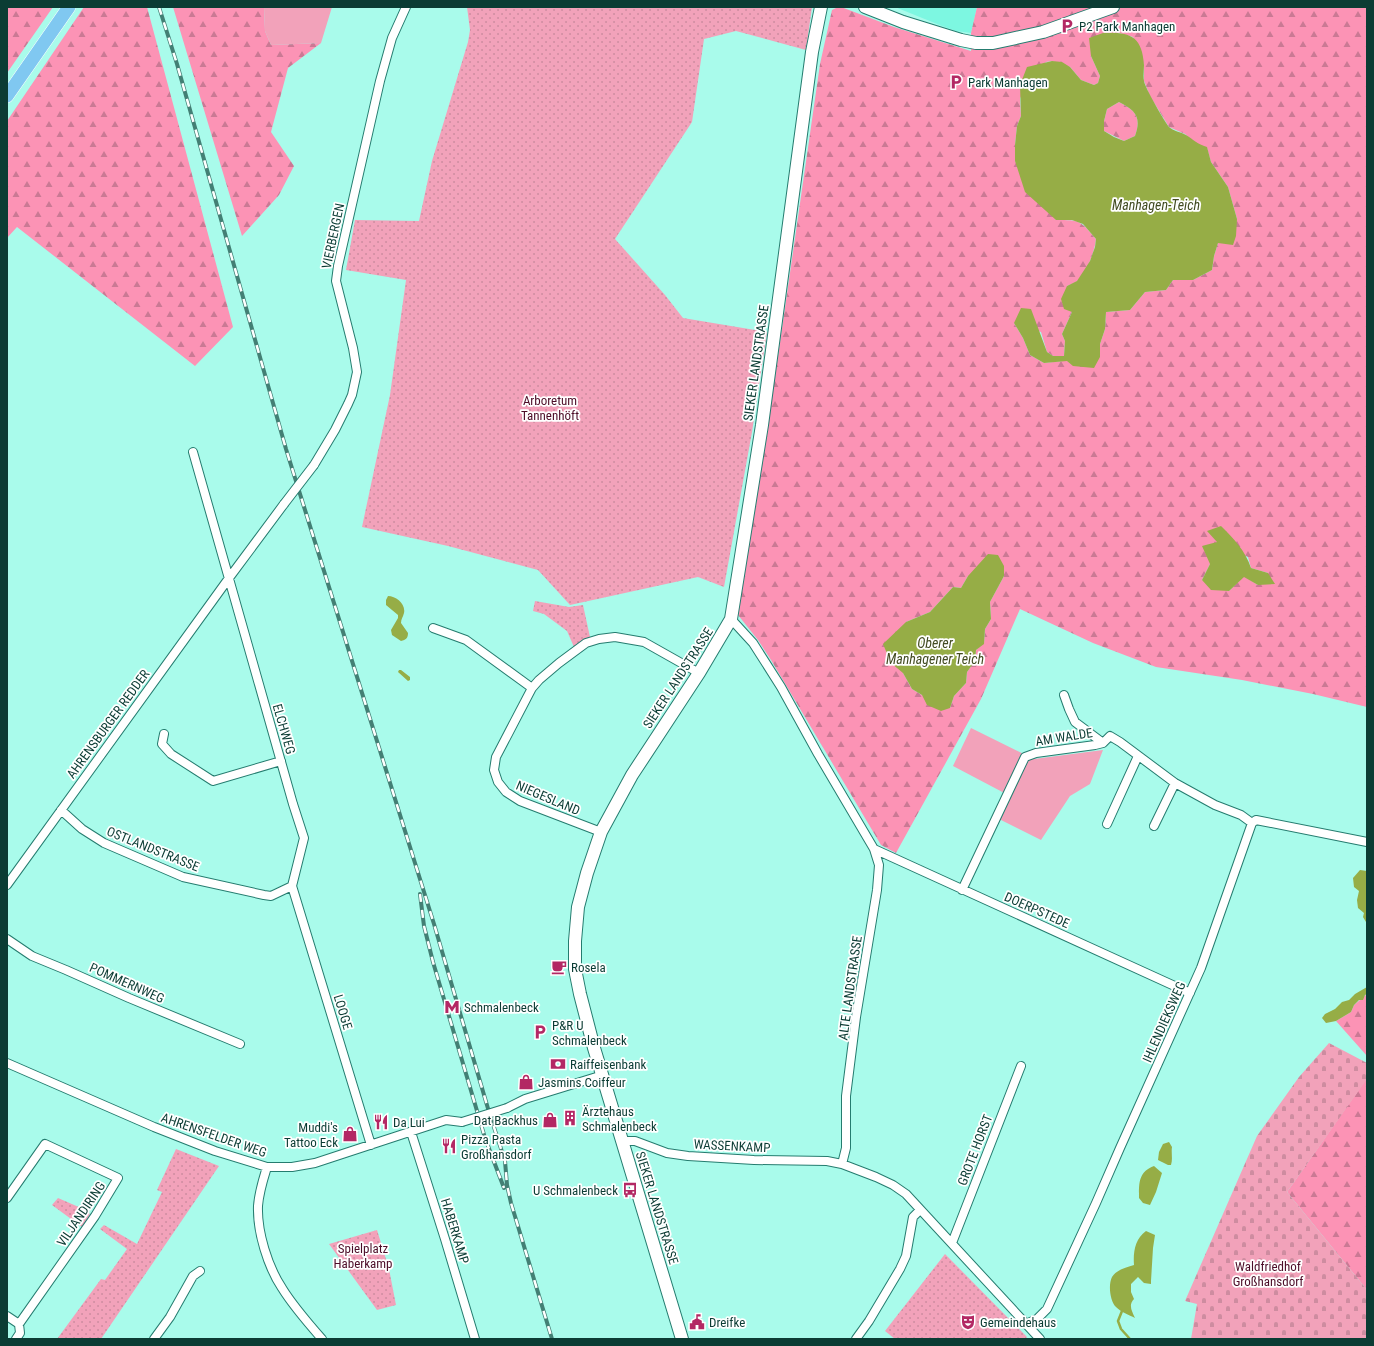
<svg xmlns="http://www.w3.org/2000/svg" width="1374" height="1346" viewBox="0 0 1374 1346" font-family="'Roboto Condensed',sans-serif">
  <defs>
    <pattern id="forest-firs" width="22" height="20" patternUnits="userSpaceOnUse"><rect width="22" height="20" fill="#fc93b5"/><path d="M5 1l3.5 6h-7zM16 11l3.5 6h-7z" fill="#ca7994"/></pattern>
    <pattern id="cemetery-stones" width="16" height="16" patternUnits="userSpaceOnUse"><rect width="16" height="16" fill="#f2a2ba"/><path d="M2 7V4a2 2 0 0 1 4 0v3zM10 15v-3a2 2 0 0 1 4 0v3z" fill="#ce8ca0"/></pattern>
    <pattern id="park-dots" width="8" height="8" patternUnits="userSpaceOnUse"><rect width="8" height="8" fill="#f2a2ba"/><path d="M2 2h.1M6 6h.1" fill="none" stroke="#ce8ca0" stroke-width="1.8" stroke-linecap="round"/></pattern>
  </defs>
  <rect width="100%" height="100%" fill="#a9fbeb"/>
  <!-- built -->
  <path fill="#7df7e1" d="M895 7H977L971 33 956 31 942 26Z"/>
  <!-- green -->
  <path fill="#f2a2ba" d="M264 7H332L321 43 271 45 265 31Z
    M971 728 1034 759 1103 750 1090 784 1070 796 1041 840 999 819 1010 796 953 766Z"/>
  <!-- forest -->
  <path fill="url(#forest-firs)" fill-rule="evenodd" d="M7 7H53L7 73Z
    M84 7H147L233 327 195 366 17 227 7 238V121Z
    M173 7H264L265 31 271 45 321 43 288 68 271 132 294 166 279 195 242 236Z
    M838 7H841L894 27 971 51V33L977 7H1367V707L1313 694 1242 680 1156 667 1093 643 1020 609 981 699 896 853 881 845 771 660 758 640 738 615 766 440 820 64 832 10ZM1103 33H1119L1133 37 1144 65V81L1150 96 1169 127 1185 134 1197 144 1207 148 1211 162 1228 187 1237 219 1218 243 1214 256 1212 270 1193 280H1173L1166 290 1145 292 1130 310 1106 312 1105 329 1100 344V357L1044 363 1030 355 1023 338 1014 323 1041 332 1047 352 1053 356H1064L1065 341 1062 334 1072 312 1067 286C1070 285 1074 283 1076 282 1086 275 1095 251 1096 239 1080 220 1080 220 1056 220L1015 161V145L1017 126 1021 116 1020 98 1046 62 1052 61 1070 67 1081 80 1094 85 1098 83 1100 76 1091 56ZM1217 542 1248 557 1251 568 1268 573 1258 585 1244 576 1229 591 1202 580 1210 564ZM968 576H1004L990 602 991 619 985 629 984 643 976 650 975 661 967 672 966 683 954 696 950 708 922 695 912 689 903 673 906 622 930 612 953 587 961 588Z
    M1119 102C1135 110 1142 117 1135 136L1124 141 1104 131V121L1107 109Z
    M1367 994V1056L1336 1021 1351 1012 1354 1005Z
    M1367 1078V1290L1287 1192Z"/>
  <!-- cemetery -->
  <path fill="url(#cemetery-stones)" d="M1329 1043 1367 1063V1079L1287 1192 1367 1290V1339H1191L1197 1304 1185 1301 1257 1136 1299 1077Z"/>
  <!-- park -->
  <path fill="url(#park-dots)" d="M467 7H812L806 50 736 31 704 39 692 122 615 239 665 295 683 318 767 332 752 432 724 587 698 577 570 605 538 570 448 546 362 527 390 395 406 280 346 270 355 220 419 221 432 161 468 42 470 30Z
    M535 601 569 607 583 605 590 637 574 647 567 631 544 614 533 611Z
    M176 1149 219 1166 101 1339H57L101 1279 105 1280 127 1249 100 1229 104 1225 137 1244 162 1192 157 1190Z
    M58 1198 81 1208 90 1214 82 1227 52 1205Z
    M377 1230 389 1269 396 1305 377 1310 329 1244Z
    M945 1254 1027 1337 1025 1339H895L885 1331Z"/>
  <!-- water -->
  <path fill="#96ad46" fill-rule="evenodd" d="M1103 33C1130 32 1142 36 1144 65 1144 70 1143 76 1144 81 1144 86 1166 124 1169 127 1173 131 1181 132 1186 135 1194 140 1197 144 1207 147L1211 162 1228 187 1237 219 1236 236 1233 245 1218 243 1214 256 1212 270 1193 280H1173L1166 290 1145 292 1130 310 1106 312 1105 329 1100 344V357L1094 368 1073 366 1067 361 1044 363 1030 355 1023 338 1014 323 1021 308 1031 309 1047 352 1053 356H1064L1065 341 1062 334 1072 312 1064 309 1061 299 1067 286 1077 281 1090 261 1095 247 1096 239 1083 224 1072 220H1056L1025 192 1015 161V145L1017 126 1021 116 1020 85 1027 67 1052 61 1062 62 1070 67 1081 80 1094 85 1098 83 1100 76 1091 56 1089 38ZM1119 102C1135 110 1142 117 1135 136L1124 141 1114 137 1104 131V121L1107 109Z
    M1221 526C1234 539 1245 550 1251 568L1268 573 1275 584 1258 585 1244 577 1229 591 1211 590 1202 580 1210 564 1202 546 1217 542 1207 531Z
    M988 554 998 555 1004 566V576L990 602 991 619 985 629 984 644 976 650 975 661 967 672 966 683 954 696 950 708 941 711 927 705 922 695 912 689 903 673 891 663 883 644 906 622 930 612 953 587 961 588 968 576Z
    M388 596C396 596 406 604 404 613 403 617 401 619 401 623L408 633C408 638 406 640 401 641L392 635 391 630 398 618V615L386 605V600Z
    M399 670H401L410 677V680L408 681 398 672Z
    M1360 870 1367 871V926L1366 922 1363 917 1364 913 1358 908 1357 900 1359 891 1354 887 1353 878Z
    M1367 987V994L1365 995 1363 1000H1359L1354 1005 1351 1012 1336 1021 1326 1023 1322 1018 1325 1014 1335 1009 1342 1002 1349 1000 1355 994Z
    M1169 1142 1172 1147C1171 1153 1173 1159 1171 1165H1168L1158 1160 1159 1152 1163 1144Z
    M1154 1166 1162 1173 1156 1192 1150 1205 1143 1203 1139 1198C1139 1184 1138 1172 1154 1166Z
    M1146 1231 1155 1235 1153 1248 1151 1281V1284L1144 1283 1138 1277 1131 1284V1292L1134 1299C1128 1305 1132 1311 1135 1318 1129 1315 1121 1312 1116 1307 1110 1301 1108 1285 1112 1277 1116 1270 1127 1267 1134 1265 1133 1252 1135 1239 1146 1231Z"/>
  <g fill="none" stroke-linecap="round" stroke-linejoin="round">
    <!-- stream -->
    <path stroke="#96ad46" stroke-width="2.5" d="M1122 1311 1118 1321 1121 1329 1130 1339"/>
    <!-- street casing -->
    <g stroke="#257c6f" stroke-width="10">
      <path id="street" d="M193 452 293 804 304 838 292 886
        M314 465 335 430 348 404 352 395 357 372 353 348 336 281 338 266 380 81 392 38 406 7
        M731 619 753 643 781 687 818 754 874 849 879 865 877 890 856 1017 846 1096V1148L842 1164
        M433 628 466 640 532 688
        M1064 695 1069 709 1075 722 1103 743
        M164 734 162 744 171 754 213 781 281 761
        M61 810 82 829 104 843 183 877 264 895 271 896 292 886
        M1107 824 1138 756
        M1154 826 1175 783
        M601 832 520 801 506 792 498 782 494 770 496 757 532 688 539 680 559 663 586 643 599 639 615 637 644 642 699 673
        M874 849 1190 993
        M7 885 229 578 284 504
        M292 886 371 1145
        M962 890 1025 757 1036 753 1095 745 1103 743 1110 736 1120 742 1175 783 1215 805 1241 815 1252 823
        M7 939 32 956 66 970 129 998 240 1044
        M7 1063 154 1127 215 1151 267 1167H292L315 1163 446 1120 462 1122
        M507 1108 525 1099 603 1075
        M411 1132 445 1239 475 1339
        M622 1141H635L667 1153 688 1156 754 1160 827 1161 842 1164 876 1177 893 1185 906 1194 1040 1339
        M267 1167C263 1180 259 1192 258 1206 257 1232 268 1267 282 1288 293 1306 308 1323 322 1339
        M7 1198 45 1144 118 1178 95 1216 19 1324 20 1333 16 1339
        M952 1243 1021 1066
        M7 1316 19 1324
        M1026 1324 1037 1319 1047 1309 1096 1203 1120 1148 1201 968 1252 823 1256 820 1367 842
        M154 1339 170 1317 193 1276 200 1271
        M856 1339 869 1321 900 1269 906 1256 913 1217 920 1210"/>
    </g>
    <!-- secondary casing -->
    <g stroke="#257c6f" stroke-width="14">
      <path id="secondary" d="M865 7 903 22 961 40 976 43H993L1043 32 1113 7
        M682 1339 594 1048 580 994 575 969V941L578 907 587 873 601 832 632 775 699 673 731 619 762 425 812 52 821 7"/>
    </g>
    <!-- primary casing -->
    <g stroke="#fff" stroke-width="14">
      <path id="primary" d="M7 96 69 7"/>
    </g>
    <!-- street -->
    <use href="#street" stroke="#fff" stroke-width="8"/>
    <!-- secondary -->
    <use href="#secondary" stroke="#fff" stroke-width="12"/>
    <!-- primary -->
    <use href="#primary" stroke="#80c8f1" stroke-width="13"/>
    <!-- rail casing -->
    <g stroke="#437f74" stroke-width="4">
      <path id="rail" d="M159 7 177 64 286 449 434 924 489 1112 505 1161 507 1185 511 1203 552 1339
        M420 894 424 926 433 962 485 1138 504 1188"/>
    </g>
    <!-- rail -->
    <use href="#rail" stroke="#fff" stroke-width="2.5" stroke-dasharray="8" stroke-linecap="butt"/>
    <!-- street-bridge casing -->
    <g stroke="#257c6f" stroke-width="10" stroke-linecap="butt">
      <path id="street-bridge" d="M284 504 314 465
        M462 1122 507 1108"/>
    </g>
    <!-- street-bridge -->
    <use href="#street-bridge" stroke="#fff" stroke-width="8"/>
  </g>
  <!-- icons -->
  <defs>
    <g id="parking-bare" transform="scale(1.2)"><path d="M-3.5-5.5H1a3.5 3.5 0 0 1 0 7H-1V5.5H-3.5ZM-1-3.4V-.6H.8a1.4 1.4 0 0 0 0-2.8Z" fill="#b32864" stroke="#fff" stroke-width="2.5" paint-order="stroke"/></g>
    <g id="cafe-bare" transform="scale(1.2)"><path d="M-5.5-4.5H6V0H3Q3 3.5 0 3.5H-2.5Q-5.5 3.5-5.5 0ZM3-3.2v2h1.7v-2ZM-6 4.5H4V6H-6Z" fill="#b32864" stroke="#fff" stroke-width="2.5" paint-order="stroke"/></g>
    <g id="metro-bare" transform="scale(1.2)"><path d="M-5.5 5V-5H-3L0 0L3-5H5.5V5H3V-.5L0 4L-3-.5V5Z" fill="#b32864" stroke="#fff" stroke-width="2.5" paint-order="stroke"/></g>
    <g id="bank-bare" transform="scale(1.2)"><path d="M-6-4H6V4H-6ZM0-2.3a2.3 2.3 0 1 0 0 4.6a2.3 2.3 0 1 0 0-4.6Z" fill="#b32864" stroke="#fff" stroke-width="2.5" paint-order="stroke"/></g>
    <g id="shop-bare" transform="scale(1.2)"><path d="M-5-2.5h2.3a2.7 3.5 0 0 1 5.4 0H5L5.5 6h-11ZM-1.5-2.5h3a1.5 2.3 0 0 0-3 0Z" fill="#b32864" stroke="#fff" stroke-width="2.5" paint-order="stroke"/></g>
    <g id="building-bare" transform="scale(1.2)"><path d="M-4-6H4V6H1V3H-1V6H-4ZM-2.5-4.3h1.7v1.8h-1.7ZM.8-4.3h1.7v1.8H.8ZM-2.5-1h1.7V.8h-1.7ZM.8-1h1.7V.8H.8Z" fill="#b32864" stroke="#fff" stroke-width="2.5" paint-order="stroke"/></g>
    <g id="restaurant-bare" transform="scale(1.2)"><path d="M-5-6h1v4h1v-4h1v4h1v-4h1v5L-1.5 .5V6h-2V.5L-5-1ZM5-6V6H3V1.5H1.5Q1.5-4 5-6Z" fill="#b32864" stroke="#fff" stroke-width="2.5" paint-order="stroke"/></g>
    <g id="bus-bare" transform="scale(1.2)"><path d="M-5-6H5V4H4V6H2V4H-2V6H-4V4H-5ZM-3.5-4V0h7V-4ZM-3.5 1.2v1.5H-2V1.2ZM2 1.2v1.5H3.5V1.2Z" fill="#b32864" stroke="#fff" stroke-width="2.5" paint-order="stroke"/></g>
    <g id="civic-bare" transform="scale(1.2)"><path d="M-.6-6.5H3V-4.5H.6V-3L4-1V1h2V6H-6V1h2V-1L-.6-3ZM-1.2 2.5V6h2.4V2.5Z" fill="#b32864" stroke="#fff" stroke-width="2.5" paint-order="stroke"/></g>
    <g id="theatre-bare" transform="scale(1.2)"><path d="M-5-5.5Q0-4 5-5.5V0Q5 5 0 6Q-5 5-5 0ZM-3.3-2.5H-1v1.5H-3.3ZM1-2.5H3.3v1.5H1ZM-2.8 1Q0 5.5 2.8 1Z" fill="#b32864" stroke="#fff" stroke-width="2.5" paint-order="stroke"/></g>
  </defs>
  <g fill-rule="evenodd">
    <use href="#parking-bare" x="1067" y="26"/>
    <use href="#parking-bare" x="956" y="82"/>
    <use href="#cafe-bare" x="559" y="967"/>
    <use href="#metro-bare" x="452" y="1007"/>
    <use href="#parking-bare" x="540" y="1032"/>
    <use href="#bank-bare" x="558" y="1064"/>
    <use href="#shop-bare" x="526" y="1082"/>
    <use href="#building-bare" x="570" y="1118"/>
    <use href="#shop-bare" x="550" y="1120"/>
    <use href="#restaurant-bare" x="381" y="1122"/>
    <use href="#shop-bare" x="350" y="1134"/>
    <use href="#restaurant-bare" x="449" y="1146"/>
    <use href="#bus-bare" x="630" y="1190"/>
    <use href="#civic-bare" x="697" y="1322"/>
    <use href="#theatre-bare" x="968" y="1322"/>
  </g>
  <g text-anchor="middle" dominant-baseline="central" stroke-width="3.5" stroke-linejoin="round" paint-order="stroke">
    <!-- poi labels -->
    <g font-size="13" fill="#0b3c34" stroke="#fff" text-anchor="start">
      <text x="1079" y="26">P2 Park Manhagen</text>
      <text x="968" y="82">Park Manhagen</text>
      <text x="571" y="967">Rosela</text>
      <text x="464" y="1007">Schmalenbeck</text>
      <text x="552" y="1025">P&amp;R U<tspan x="552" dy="15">Schmalenbeck</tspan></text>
      <text x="570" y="1064">Raiffeisenbank</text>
      <text x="538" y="1082">Jasmins Coiffeur</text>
      <text x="582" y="1111">Ärztehaus<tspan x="582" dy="15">Schmalenbeck</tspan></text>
      <text x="538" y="1120" text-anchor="end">Dat Backhus</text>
      <text x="393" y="1122">Da Lui</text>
      <text x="338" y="1127" text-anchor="end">Muddi's<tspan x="338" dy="15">Tattoo Eck</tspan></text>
      <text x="461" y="1139">Pizza Pasta<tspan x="461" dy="15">Großhansdorf</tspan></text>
      <text x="618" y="1190" text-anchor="end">U Schmalenbeck</text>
      <text x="709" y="1322">Dreifke</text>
      <text x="980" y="1322">Gemeindehaus</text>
    </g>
    <!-- street labels -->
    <g font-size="13" fill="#0b3c34" stroke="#fff">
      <text transform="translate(333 236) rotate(-78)">VIERBERGEN</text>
      <text transform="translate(756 363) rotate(-82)">SIEKER LANDSTRASSE</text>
      <text transform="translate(678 678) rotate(-57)">SIEKER LANDSTRASSE</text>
      <text transform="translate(108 724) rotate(-54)">AHRENSBURGER REDDER</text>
      <text transform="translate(284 729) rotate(74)">ELCHWEG</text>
      <text transform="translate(1064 737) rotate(-9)">AM WALDE</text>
      <text transform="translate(548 798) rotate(23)">NIEGESLAND</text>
      <text transform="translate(153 849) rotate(22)">OSTLANDSTRASSE</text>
      <text transform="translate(1037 910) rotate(24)">DOERPSTEDE</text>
      <text transform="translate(127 983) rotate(24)">POMMERNWEG</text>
      <text transform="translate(850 988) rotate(-82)">ALTE LANDSTRASSE</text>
      <text transform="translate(343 1012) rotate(73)">LOOGE</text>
      <text transform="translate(1164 1022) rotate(-66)">IHLENDIEKSWEG</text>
      <text transform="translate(214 1135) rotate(19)">AHRENSFELDER WEG</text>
      <text transform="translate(732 1146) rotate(3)">WASSENKAMP</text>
      <text transform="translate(975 1150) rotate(-69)">GROTE HORST</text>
      <text transform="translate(657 1208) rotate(73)">SIEKER LANDSTRASSE</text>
      <text transform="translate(81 1214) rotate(-56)">VILJANDIRING</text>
      <text transform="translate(455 1231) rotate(73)">HABERKAMP</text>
    </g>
    <!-- park labels -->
    <g font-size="13" fill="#4d0d28" stroke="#fff">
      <text x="550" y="400">Arboretum<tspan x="550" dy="15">Tannenhöft</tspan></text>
      <text x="363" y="1248">Spielplatz<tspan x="363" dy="15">Haberkamp</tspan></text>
      <text x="1268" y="1266">Waldfriedhof<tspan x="1268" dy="15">Großhansdorf</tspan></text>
    </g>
    <!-- water labels -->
    <g font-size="14" font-style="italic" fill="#424b21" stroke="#fff">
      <text x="1156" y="205">Manhagen-Teich</text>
      <text x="935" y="643">Oberer<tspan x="935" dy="16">Manhagener Teich</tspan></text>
    </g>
  </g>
  <!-- border -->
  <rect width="1374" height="1346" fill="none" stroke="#0b3c34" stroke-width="16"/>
</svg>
